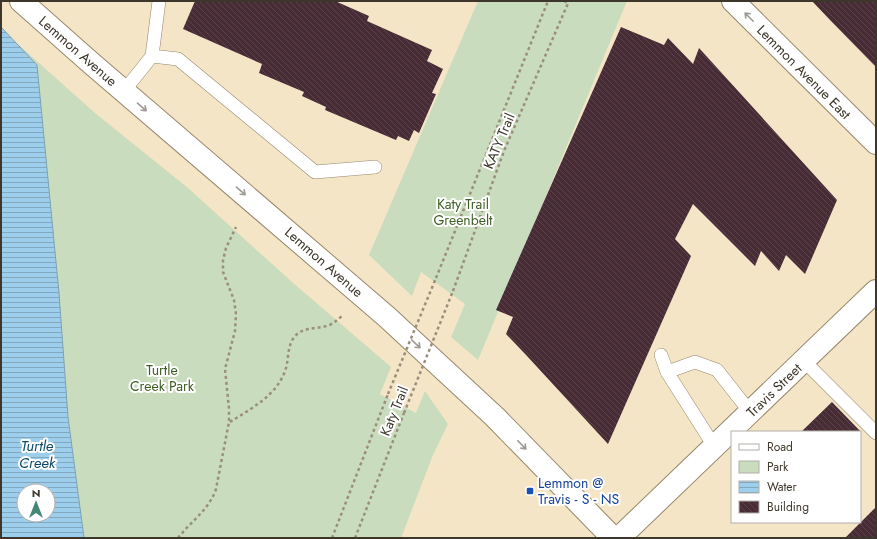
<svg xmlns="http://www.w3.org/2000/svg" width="877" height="539" viewBox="0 0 877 539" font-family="Jost,sans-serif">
  <defs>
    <pattern id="water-rules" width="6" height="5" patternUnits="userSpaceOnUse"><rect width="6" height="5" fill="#9dceeb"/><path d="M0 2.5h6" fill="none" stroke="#81a8bf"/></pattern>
    <pattern id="building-back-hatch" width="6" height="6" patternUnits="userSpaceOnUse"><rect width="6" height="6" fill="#482c35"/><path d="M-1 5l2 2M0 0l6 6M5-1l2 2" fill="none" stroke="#5b434a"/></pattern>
  </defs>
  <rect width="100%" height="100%" fill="#f5e5c7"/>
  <!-- park -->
  <path fill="#c9dcbe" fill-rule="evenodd" d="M478 1H627L478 360 451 337 465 304 421 272 412 296 369 255Z
    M1 29 95 113 188 188 292 282 391 367 380 394 416 413 425 391 448 424 433 455 401 538H1ZM24 491H48V515H24Z"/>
  <!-- water -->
  <path fill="url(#water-rules)" stroke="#80a1b1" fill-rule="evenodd" d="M1 27 37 65 59 293 68 417 84 538H1ZM24 491H48V515H24Z"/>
  <!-- building -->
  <path fill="url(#building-back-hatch)" d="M195 1H335L369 16 367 21 432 50 427 61 443 69 432 93 436 94 419 133 414 130 409 141 398 136 396 140 325 110 326 107 302 96 304 92 259 73 262 64 183 29Z
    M812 1H876V67L830 20Z
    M621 27 664 45 668 38 693 64 699 48 837 200 805 274 786 255 779 271 761 251 755 266 693 204 675 239 691 256 608 444 527 356 506 334 513 317 496 310Z
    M832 402 861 432H801Z
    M876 507V538H845Z"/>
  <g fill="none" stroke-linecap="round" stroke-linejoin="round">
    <!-- lane casing -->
    <g stroke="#96886c" stroke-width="14">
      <path id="lane" d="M152 56 178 59 315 172 375 167
        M124 91 152 56 159 1
        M661 355 667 372 714 446
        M804 361 876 433
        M667 372 695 362 717 370 750 412"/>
    </g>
    <!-- street casing -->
    <g stroke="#96886c" stroke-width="24">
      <path id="street" d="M619 538 876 291"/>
    </g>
    <!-- secondary casing -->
    <g stroke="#96886c" stroke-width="24">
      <path id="secondary" d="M21 1 91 63 387 317 495 417 613 538
        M733 1 876 143"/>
    </g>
    <!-- path -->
    <path stroke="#9a8f7a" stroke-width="2.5" stroke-dasharray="3 3" stroke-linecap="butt" d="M564 1 568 3
      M436 278 548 1
      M453 291 504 151 569 1
      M230 422C252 408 278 395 286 368 289 357 287 346 295 336 304 327 315 329 327 326 333 324 337 320 342 316
      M178 538C191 521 209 510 216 489L229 422V409L225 369 235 331 236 314 234 300 223 272V260L226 248 236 227
      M332 538 388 394
      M355 538 404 413"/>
    <!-- lane -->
    <use href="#lane" stroke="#fff" stroke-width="13"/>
    <!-- street -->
    <use href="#street" stroke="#fff" stroke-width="22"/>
    <!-- secondary -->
    <use href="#secondary" stroke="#fff" stroke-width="22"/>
    <!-- path-bridge -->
    <path stroke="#9a8f7a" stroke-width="2.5" stroke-dasharray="3 3" stroke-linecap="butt" d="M388 394 436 278
      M404 413 453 291"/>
  </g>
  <!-- one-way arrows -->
  <defs><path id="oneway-shaft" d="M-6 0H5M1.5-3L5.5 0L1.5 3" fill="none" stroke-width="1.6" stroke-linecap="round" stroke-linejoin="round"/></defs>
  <g stroke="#9e9b95">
    <use href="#oneway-shaft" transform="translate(749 17) rotate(-135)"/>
    <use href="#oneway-shaft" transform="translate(142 107) rotate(41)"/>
    <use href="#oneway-shaft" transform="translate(241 191) rotate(41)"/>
    <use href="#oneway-shaft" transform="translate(416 344) rotate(43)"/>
    <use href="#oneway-shaft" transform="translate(522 445) rotate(46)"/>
  </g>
  <!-- markers -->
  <rect fill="#1a4fb4" stroke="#fff" stroke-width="1.5" x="526" y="487" width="8" height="8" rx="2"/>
  <g text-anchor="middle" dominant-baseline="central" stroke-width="4" stroke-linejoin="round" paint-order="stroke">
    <!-- street labels -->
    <g font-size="14" fill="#3d372b" stroke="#fff">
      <text transform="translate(78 51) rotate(41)">Lemmon Avenue</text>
      <text transform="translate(804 72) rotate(45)">Lemmon Avenue East</text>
      <text transform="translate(499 141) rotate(-67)">KATY Trail</text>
      <text transform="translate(324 262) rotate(41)">Lemmon Avenue</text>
      <text transform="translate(774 390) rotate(-44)">Travis Street</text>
      <text transform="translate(394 411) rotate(-68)">Katy Trail</text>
    </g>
    <!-- park labels -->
    <g font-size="14" fill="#3d5e23" stroke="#fff">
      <text x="463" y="204">Katy Trail<tspan x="463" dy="16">Greenbelt</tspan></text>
      <text x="162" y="370">Turtle<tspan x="162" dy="16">Creek Park</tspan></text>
    </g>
    <!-- transit labels -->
    <g font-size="14" fill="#164399" stroke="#fff" text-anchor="start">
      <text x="538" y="483">Lemmon @<tspan x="538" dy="16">Travis - S - NS</tspan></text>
    </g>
    <!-- water labels -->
    <g font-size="15" font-style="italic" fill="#0c4b67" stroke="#fff">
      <text x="37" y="446">Turtle<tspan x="37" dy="17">Creek</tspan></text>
    </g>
  </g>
  <!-- border -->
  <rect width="877" height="539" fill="none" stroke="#3d372b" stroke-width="4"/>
  <!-- legend -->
  <rect x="731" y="431" width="130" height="92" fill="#ffffff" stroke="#b1afaa"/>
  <rect x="739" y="444" width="20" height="6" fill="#ffffff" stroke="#b1afaa"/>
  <text x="767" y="451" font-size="12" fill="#3d372b">Road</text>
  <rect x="739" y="461" width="20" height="12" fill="#c9dcbe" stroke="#b1afaa"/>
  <text x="767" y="471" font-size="12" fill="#3d372b">Park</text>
  <rect x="739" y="481" width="20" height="12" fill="url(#water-rules)" stroke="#b1afaa"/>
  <text x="767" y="491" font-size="12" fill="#3d372b">Water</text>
  <rect x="739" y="501" width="20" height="12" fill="url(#building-back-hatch)" stroke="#b1afaa"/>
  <text x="767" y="511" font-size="12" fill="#3d372b">Building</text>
  <!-- north arrow -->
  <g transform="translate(36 503)"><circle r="19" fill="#ffffff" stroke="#b1afaa"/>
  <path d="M0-3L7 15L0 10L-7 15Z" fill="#458777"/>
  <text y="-6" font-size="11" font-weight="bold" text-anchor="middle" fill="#3d372b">N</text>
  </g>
</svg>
